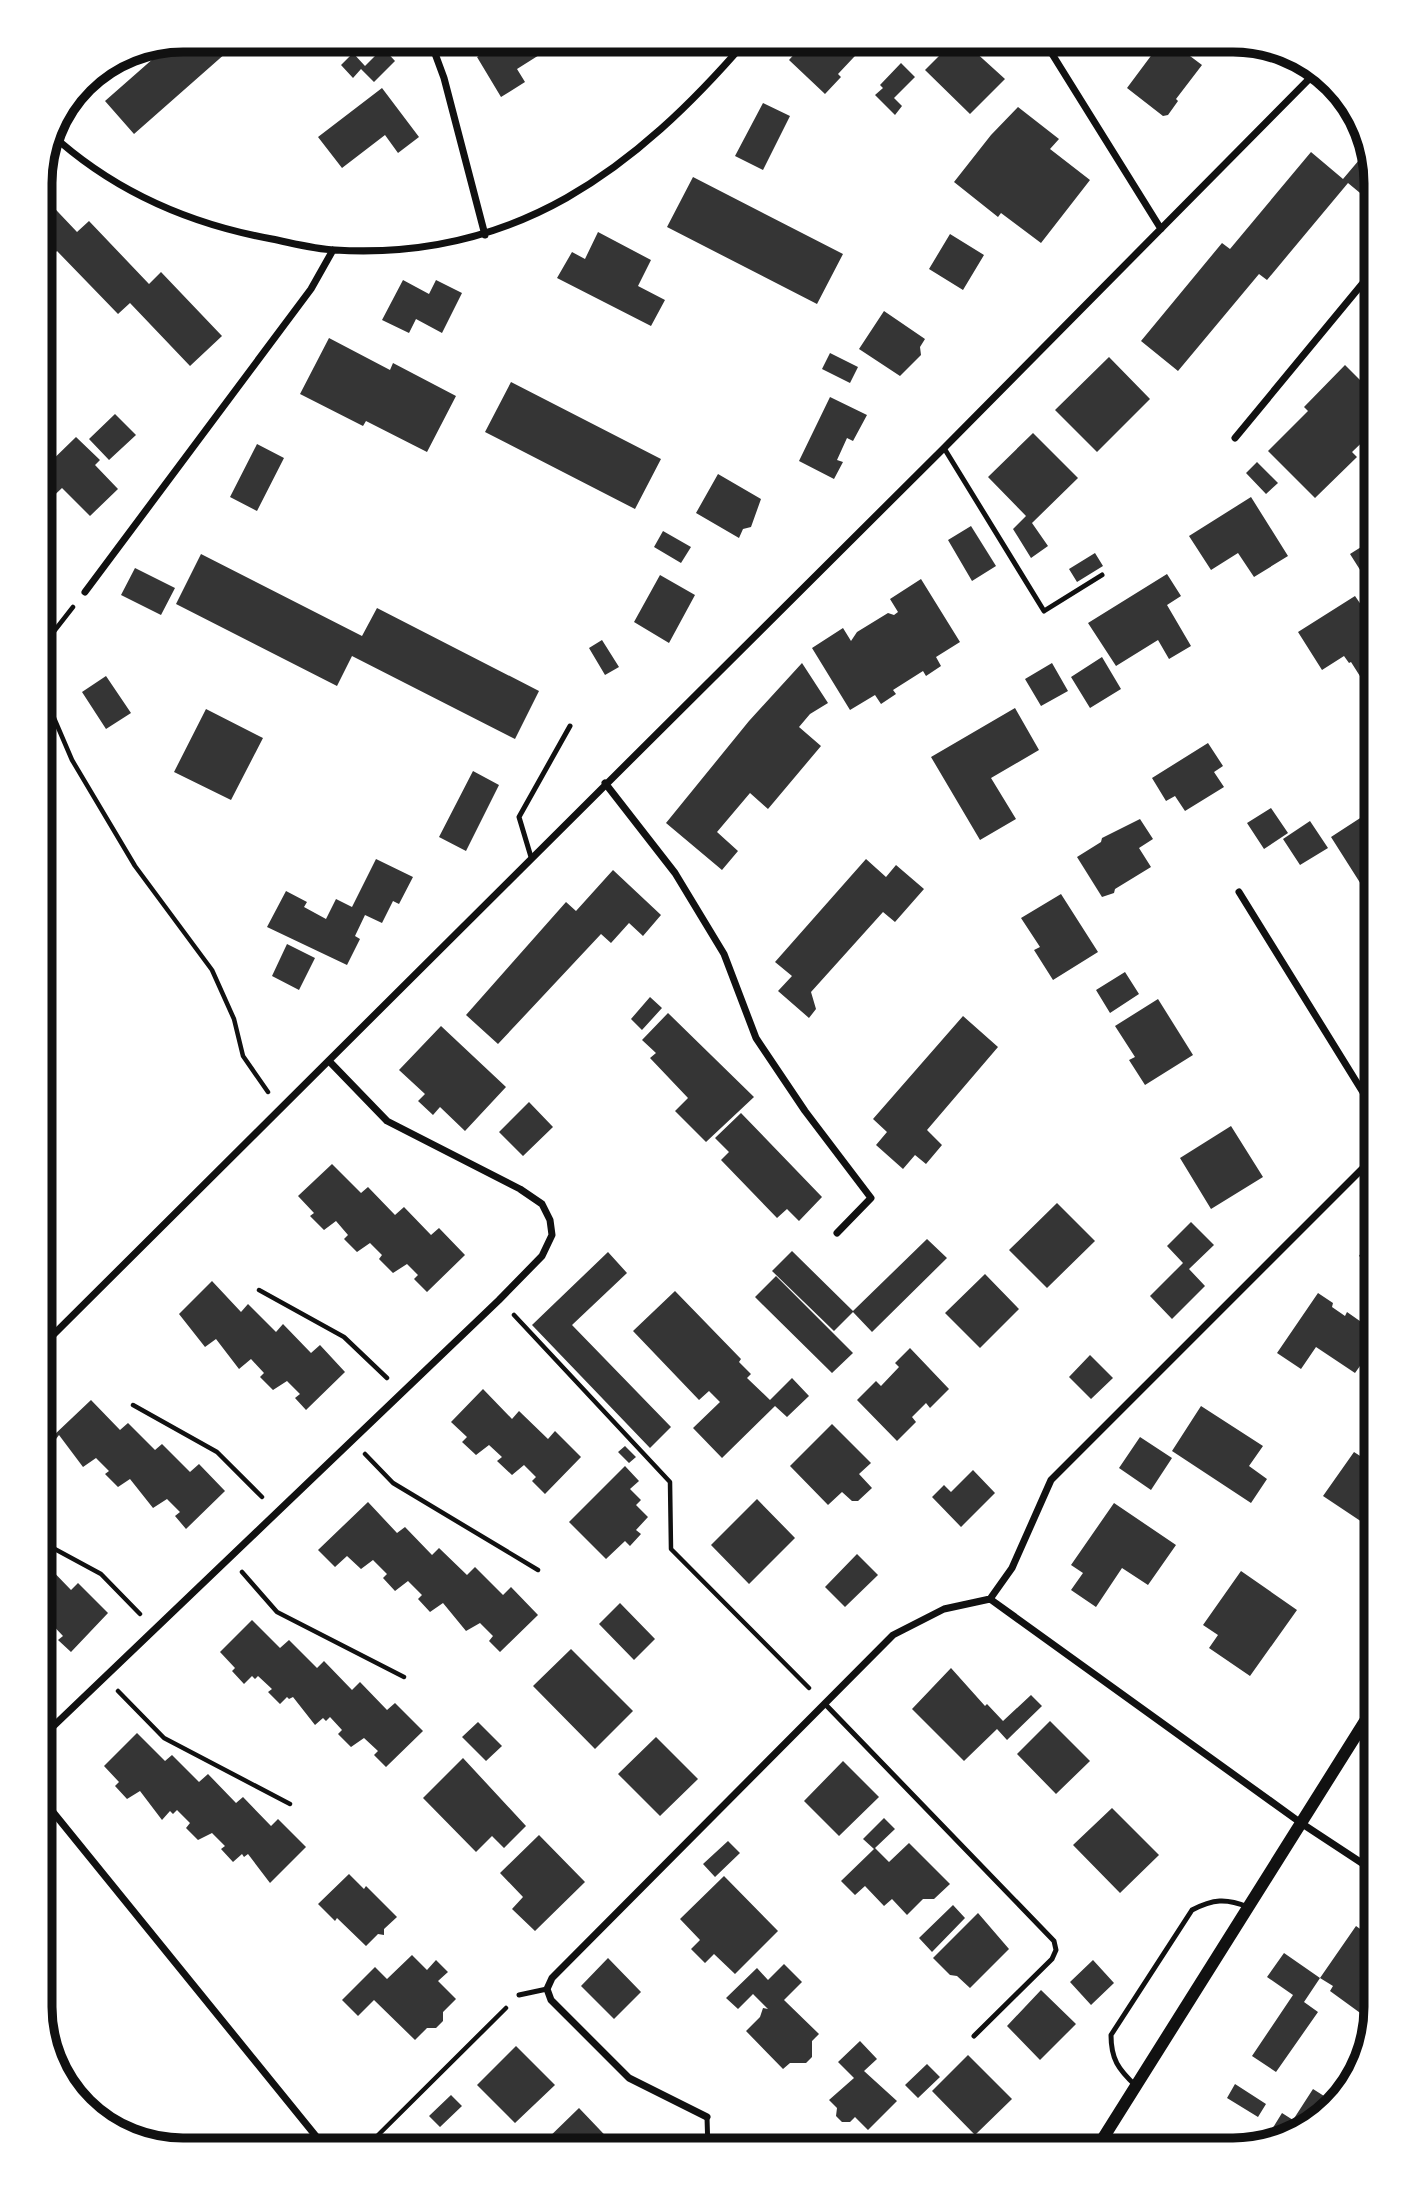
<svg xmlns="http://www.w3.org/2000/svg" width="1417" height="2191" viewBox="0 0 1417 2191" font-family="'Exo 2',sans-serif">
  <rect width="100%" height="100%" fill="#fff"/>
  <!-- building -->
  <path fill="#353535" d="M184 40H231L235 45 134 134 105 101 171 43Z
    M497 40H563L517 69 525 82 501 97 477 57 499 44Z
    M807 40H870L838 74 841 77 825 94 789 60Z
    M955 40H962L1005 79 970 114 925 70Z
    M1162 41H1170L1202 65 1176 99 1178 101 1168 115 1163 116 1127 88Z
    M1219 41H1237L1230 50Z
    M383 48 395 61 374 82 361 69 353 78 341 65 353 53 365 66Z
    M901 63 915 77 894 98 902 106 895 115 875 95 883 88 880 85Z
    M382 88 419 137 398 153 385 135 342 168 318 137Z
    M763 103 790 116 763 170 735 156Z
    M1018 107 1059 139 1050 149 1090 180 1041 243 1001 213 998 217 954 182 991 135Z
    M1311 152 1343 179 1365 153 1370 157 1377 184V207L1348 183 1267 280 1259 274 1178 371 1141 341 1222 243 1230 249Z
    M693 177 843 254 817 304 667 227Z
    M41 194 77 232 89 221 149 284 161 272 222 336 190 366 130 303 118 314 57 251 46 262 41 257Z
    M598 232 651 260 638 286 665 300 651 326 557 278 572 252 585 259Z
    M950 234 984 255 963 290 929 269Z
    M403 280 429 294 436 280 462 293 442 333 416 319 409 333 382 320Z
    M884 311 925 339 920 347 921 355 900 376 859 349Z
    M329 338 390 370 393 363 456 396 427 452 366 421 363 426 300 394Z
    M830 353 858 367 850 383 822 369Z
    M1109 357 1150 399 1097 452 1055 410Z
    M1345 365 1367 387 1377 377V428L1352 452 1357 457 1315 498 1268 451 1308 411 1304 407Z
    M511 382 661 459 635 509 485 432Z
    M830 397 867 415 853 441 847 438 837 460 843 462 834 479 799 461Z
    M115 414 136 435 109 460 89 439Z
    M1033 433 1078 478 1032 523 1048 546 1031 558 1013 529 1026 516 988 477Z
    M76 437 100 460 95 465 118 489 90 516 62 488 45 504 40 499V472Z
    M257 444 284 458 257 511 230 497Z
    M1257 462 1278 483 1266 494 1246 473Z
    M718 474 761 499 751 527 743 529 739 538 696 513Z
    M1251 497 1288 556 1254 577 1238 553 1211 570 1189 536Z
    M971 526 996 566 972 581 948 540Z
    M663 531 691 547 681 563 654 547Z
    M1377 537V579L1369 584 1350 554Z
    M1095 553 1103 566 1077 582 1069 569Z
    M201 554 362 636 377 608 539 691 515 739 352 656 337 686 176 604Z
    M135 568 175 588 161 615 121 595Z
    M1167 574 1181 596 1167 605 1191 646 1169 659 1158 640 1116 666 1088 623Z
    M660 575 695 595 669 643 634 622Z
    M921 579 960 642 936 657 941 666 926 676 923 671 893 690 896 694 881 704 875 695 850 710 812 648 843 628 851 641 857 632 888 613 894 615 898 612 890 599Z
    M1355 596 1377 628V703L1351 662 1349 663 1344 656 1322 670 1298 632Z
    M602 640 619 667 605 675 589 648Z
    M1102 657 1121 689 1090 708 1071 677Z
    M802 663 828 703 810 714 799 727 821 746 768 809 750 793 717 832 738 851 722 870 666 823 749 721Z
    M1052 663 1068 691 1041 706 1025 679Z
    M106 676 131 713 106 729 82 692Z
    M1015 708 1039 750 991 778 1016 819 980 840 931 757Z
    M206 709 263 738 231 800 174 772Z
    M1208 743 1223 766 1214 772 1224 787 1185 811 1175 796 1166 801 1152 778Z
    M473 771 499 785 466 851 439 837Z
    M1271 808 1288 833 1264 849 1247 823Z
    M1371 811 1377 820V880L1364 889 1331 837Z
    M1140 819 1153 839 1139 848 1151 867 1115 889 1114 893 1102 897 1077 857 1101 842 1102 838Z
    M1310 821 1328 848 1300 865 1283 839Z
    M376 859 413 877 399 904 393 901 382 923 365 915 355 936 360 939 347 965 267 927 286 891 307 902 304 907 326 919 336 899 352 907Z
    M866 859 886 877 896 865 924 889 895 922 883 912 811 992 816 1009 809 1018 778 991 792 976 775 962Z
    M613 870 661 915 643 936 629 923 611 943 601 934 498 1044 466 1015 566 902 576 911Z
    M1061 894 1098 952 1053 980 1034 950 1040 947 1021 918Z
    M287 944 315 958 299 990 272 976Z
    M1377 966V989L1367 973Z
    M1125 972 1139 994 1110 1013 1096 990Z
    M650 997 662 1008 642 1030 631 1019Z
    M1158 999 1193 1055 1145 1085 1129 1060 1135 1057 1115 1026Z
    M668 1013 754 1097 706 1142 675 1111 688 1098 650 1058 656 1053 642 1040Z
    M963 1016 998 1047 927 1130 942 1145 926 1164 915 1155 903 1169 876 1145 887 1132 873 1119Z
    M441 1026 506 1087 465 1131 440 1107 433 1115 418 1101 425 1094 399 1070Z
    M529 1102 553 1127 523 1156 499 1132Z
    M741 1113 822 1197 799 1221 787 1209 777 1218 721 1160 729 1152 715 1138Z
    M1231 1126 1263 1177 1211 1209 1180 1158Z
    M332 1164 361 1193 368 1187 395 1215 404 1207 431 1235 439 1228 465 1255 427 1292 414 1279 418 1275 407 1264 393 1273 379 1259 382 1255 370 1243 357 1252 344 1239 348 1235 336 1221 324 1230 310 1216 314 1213 298 1196Z
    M1057 1203 1095 1241 1047 1288 1009 1250Z
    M1191 1222 1214 1245 1189 1269 1205 1286 1172 1319 1150 1296 1183 1263 1167 1246Z
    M927 1239 947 1258 872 1332 853 1312 834 1331 772 1271 792 1251 853 1311Z
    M1370 1239 1377 1243V1269L1359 1256Z
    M608 1252 627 1273 572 1325 671 1427 650 1448 532 1325Z
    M985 1274 1019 1309 980 1348 945 1313Z
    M776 1276 853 1353 832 1373 755 1297Z
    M212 1281 241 1312 248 1304 276 1332 283 1324 311 1353 320 1345 345 1372 306 1410 295 1398 300 1394 287 1381 273 1390 260 1377 264 1373 251 1359 239 1369 216 1339 205 1347 179 1314Z
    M675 1291 741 1359 739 1362 751 1374 747 1378 770 1400 792 1378 809 1396 787 1417 775 1406 722 1458 693 1428 720 1402 709 1391 699 1400 633 1331Z
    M1318 1293 1333 1303 1332 1307 1345 1316 1347 1312 1377 1333V1342L1355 1373 1316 1347 1301 1369 1277 1353Z
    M910 1348 949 1389 930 1408 926 1403 912 1417 916 1422 897 1441 857 1400 876 1381 881 1386 899 1367 895 1363Z
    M1090 1355 1113 1378 1091 1399 1069 1377Z
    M483 1389 512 1419 519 1411 548 1439 555 1431 581 1457 545 1494 532 1481 536 1477 524 1465 512 1475 497 1461 502 1457 489 1445 476 1455 462 1442 467 1437 451 1422Z
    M91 1400 120 1430 128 1423 155 1450 162 1444 190 1472 199 1464 225 1491 186 1529 175 1516 180 1512 167 1499 153 1508 130 1479 118 1487 105 1474 109 1471 96 1458 83 1467 59 1435 56 1439 53 1436Z
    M1201 1406 1263 1446 1249 1466 1267 1479 1251 1503 1172 1451Z
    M832 1424 871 1463 859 1474 872 1488 858 1501H852L842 1492 828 1505 790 1466Z
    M1140 1437 1172 1458 1151 1490 1119 1468Z
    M625 1446 636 1457 629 1463 618 1452Z
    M1354 1452 1377 1467V1532L1323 1496Z
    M625 1466 639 1481 630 1489 641 1500 636 1505 648 1517 636 1530 641 1534 630 1546 625 1541 606 1559 569 1522Z
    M973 1470 995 1493 961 1527 932 1497 944 1485 951 1492Z
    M757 1499 795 1538 749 1584 711 1545Z
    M368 1502 397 1533 405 1527 432 1555 439 1548 467 1575 475 1567 503 1595 511 1587 538 1615 500 1652 489 1641 493 1636 480 1623 466 1631 443 1603 430 1612 418 1599 422 1595 408 1581 395 1591 383 1578 387 1574 373 1560 361 1569 347 1556 335 1567 318 1550Z
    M1114 1503 1176 1545 1148 1585 1122 1568 1096 1607 1071 1590 1083 1573 1071 1565Z
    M857 1554 878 1575 845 1607 825 1587Z
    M43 1561 71 1590 78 1583 108 1613 71 1652 58 1640 63 1636 46 1618 40 1622Z
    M1241 1571 1297 1610 1250 1676 1209 1648 1218 1635 1203 1625Z
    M620 1603 655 1639 634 1660 599 1624Z
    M252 1620 280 1648 289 1640 317 1668 324 1661 352 1690 360 1682 387 1710 395 1703 423 1731 386 1767 374 1755 378 1751 364 1738 351 1747 338 1734 342 1730 330 1717 326 1721 323 1718 315 1725 293 1697 289 1699 287 1697 280 1704 268 1692 272 1689 258 1676 255 1679 252 1676 244 1684 232 1671 235 1668 220 1652Z
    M571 1649 633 1711 595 1749 533 1686Z
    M951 1668 985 1706 987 1704 1003 1721 1031 1695 1042 1706 1007 1740 997 1729 964 1761 912 1709Z
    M1050 1721 1090 1761 1056 1794 1017 1754Z
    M478 1722 502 1746 486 1761 462 1737Z
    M137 1733 165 1761 172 1755 199 1782 208 1774 236 1803 243 1797 271 1826 278 1819 306 1847 270 1883 248 1854 244 1857 242 1854 233 1862 221 1849 225 1846 212 1833 198 1840 186 1828 190 1823 177 1810 173 1814 170 1811 162 1820 140 1791 127 1799 115 1786 119 1782 104 1766Z
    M656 1737 698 1779 660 1816 618 1774Z
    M463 1758 526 1826 504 1848 492 1836 476 1852 423 1798Z
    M843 1761 879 1797 839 1836 804 1801Z
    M1112 1808 1159 1855 1120 1893 1073 1845Z
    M884 1818 895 1829 875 1848 889 1862 909 1843 950 1884 934 1899H923L907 1915 892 1899 884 1906 865 1886 855 1895 841 1881 874 1849 863 1839Z
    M539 1835 585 1882 535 1931 512 1909 523 1897 500 1873Z
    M728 1841 740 1853 715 1877 703 1864Z
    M349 1874 364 1889 366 1886 397 1917 384 1929V1935L378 1934 366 1946 337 1918 335 1921 318 1904Z
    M724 1876 778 1931 735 1974 714 1954 705 1963 691 1949 700 1940 680 1919Z
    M953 1905 965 1918 932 1952 919 1938Z
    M978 1913 1009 1949 970 1988 957 1976 950 1975 933 1958Z
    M1356 1926 1377 1941 1373 1947 1377 1950 1375 2013 1368 2008 1363 2015 1330 1991 1333 1986 1320 1978 1304 2002 1318 2012 1276 2072 1252 2056 1293 1995 1267 1977 1284 1953 1320 1978Z
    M412 1955 427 1970 436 1960 448 1972 438 1981 456 1999 443 2012V2021L436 2028H427L415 2040 374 2000 358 2016 342 2000 375 1967 387 1979Z
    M608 1958 641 1992 614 2019 581 1986Z
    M1093 1960 1114 1983 1091 2005 1070 1982Z
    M784 1964 802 1982 784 2000 819 2034 812 2041V2057L806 2063H790L783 2069 746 2031 760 2017 763 2008 768 2009 753 1994 738 2009 726 1998 757 1968 768 1980Z
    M1041 1990 1076 2024 1040 2060 1007 2026Z
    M860 2041 877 2059 864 2071 897 2101 868 2130 855 2117 850 2122H842L836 2116 837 2108 829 2100 854 2078 838 2062Z
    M516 2046 555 2085 515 2123 477 2085Z
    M968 2055 1012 2099 975 2135 932 2091Z
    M927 2064 940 2077 918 2098 905 2085Z
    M1235 2084 1266 2104 1258 2117 1227 2098Z
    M1313 2089 1335 2103 1297 2136 1263 2144 1282 2113 1293 2120Z
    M451 2095 462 2106 440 2127 429 2116Z
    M579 2108 620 2151H547L541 2145Z
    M937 2142 946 2151H927Z"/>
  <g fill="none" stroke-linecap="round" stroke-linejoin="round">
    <!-- path -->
    <path stroke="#111" stroke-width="4.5" d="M40 667 48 639 73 607
      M40 672 51 711 72 760 135 866 212 970 234 1019 243 1056 268 1092
      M259 1290 344 1337 387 1378
      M514 1315 670 1482 671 1549 809 1688
      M133 1405 217 1452 262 1497
      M365 1454 393 1483 538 1570
      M40 1541 101 1574 140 1614
      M242 1572 277 1612 404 1677
      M118 1691 164 1738 290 1804
      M362 2151 506 2008"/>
    <!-- service -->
    <path stroke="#111" stroke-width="5" d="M944 448 1044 611 1102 575
      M531 857 519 817 570 726
      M825 1704 1054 1941 1056 1950 1052 1959 974 2036
      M519 1995 547 1989
      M1136 2086C1118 2069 1111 2059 1111 2035L1192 1910C1213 1899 1226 1898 1248 1907
      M707 2117 708 2151"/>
    <!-- minor -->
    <path stroke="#111" stroke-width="7" d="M430 40 444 78 485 235
      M1044 41 1161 229
      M50 133C112 190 189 224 272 239 292 243 314 249 335 250 515 261 635 170 747 40
      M1235 438 1377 266
      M85 592 311 289 333 250
      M605 783 675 873 724 954 756 1038 805 1111 871 1198 837 1233
      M1239 892 1377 1115
      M40 1348 944 448 1318 70
      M990 1599 1012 1568 1051 1480 1377 1154
      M40 1739 499 1300 542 1256 552 1235 550 1220 542 1204 520 1189 387 1121 329 1061
      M40 1796 328 2151
      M707 2117 629 2078 551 2000 547 1989 552 1978 893 1635 944 1609 990 1599 1301 1823 1377 1873"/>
    <!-- tertiary -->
    <path stroke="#111" stroke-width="12" d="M1095 2151 1377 1702"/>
  </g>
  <!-- crop -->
  <path d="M0 0H1417V2191H0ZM183 52H1233A131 131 0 0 1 1364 183V2007A131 131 0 0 1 1233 2138H183A131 131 0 0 1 52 2007V183A131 131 0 0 1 183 52Z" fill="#fff" fill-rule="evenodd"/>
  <path fill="none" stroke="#111" stroke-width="9" d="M183 52H1233A131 131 0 0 1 1364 183V2007A131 131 0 0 1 1233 2138H183A131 131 0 0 1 52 2007V183A131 131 0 0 1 183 52Z"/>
</svg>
